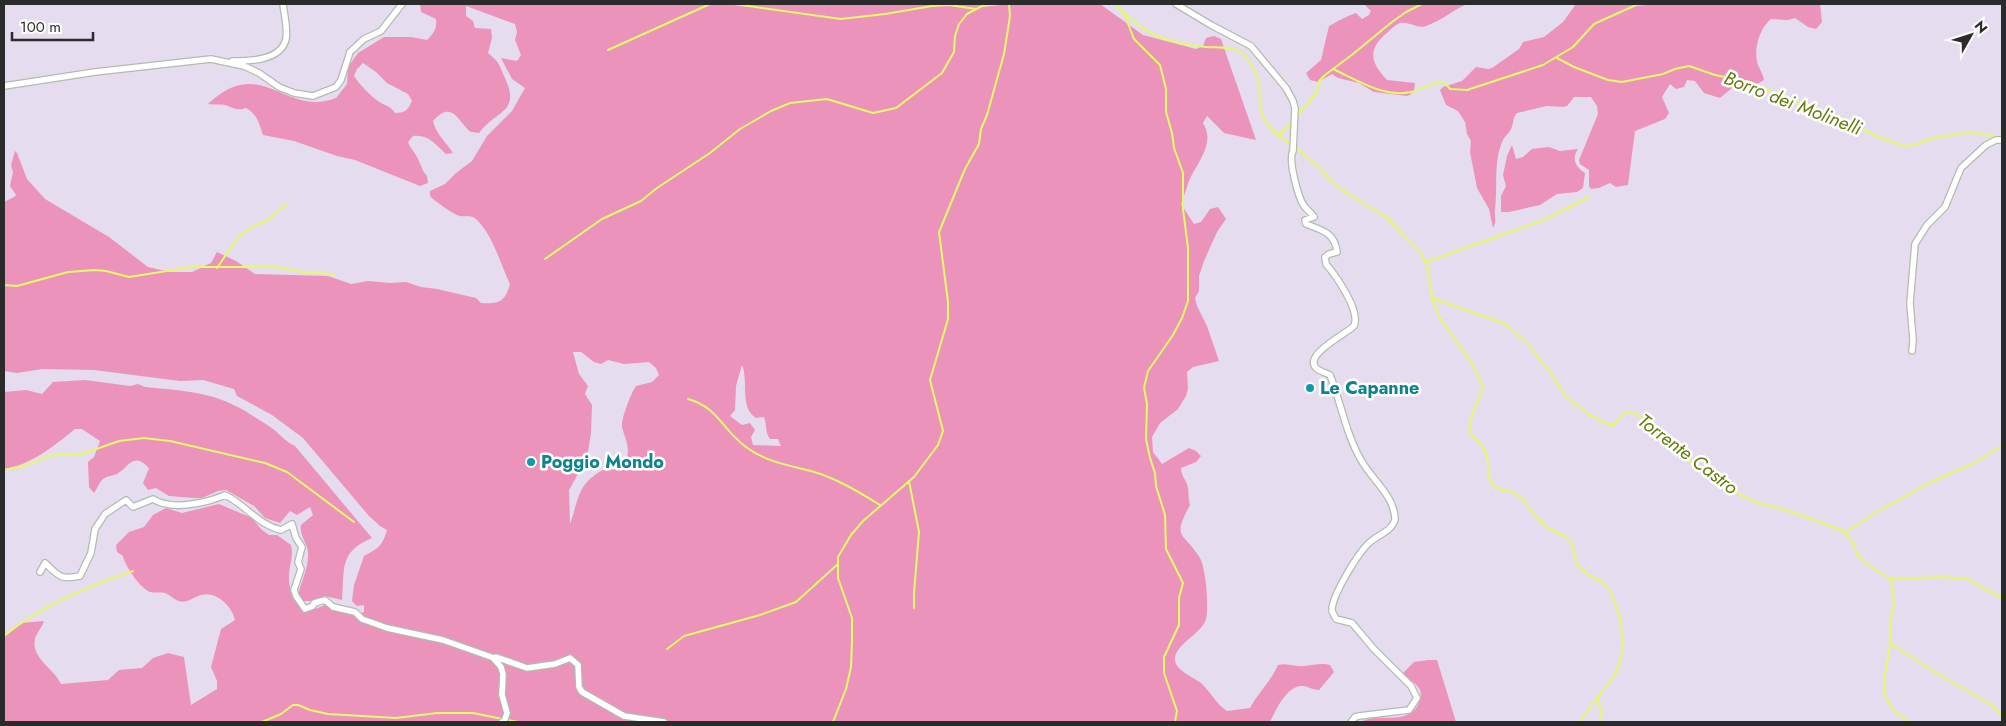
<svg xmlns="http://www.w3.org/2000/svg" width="2006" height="726" viewBox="0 0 2006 726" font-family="Jost,sans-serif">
  <rect width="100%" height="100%" fill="#e5dcef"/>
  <!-- green -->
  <path fill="#eb93bb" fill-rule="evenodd" d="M420 4H1100L1143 35 1196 49 1203 46 1206 38 1214 36 1221 39 1256 140 1224 133 1207 116 1203 123C1216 144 1197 162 1189 181 1186 189 1184 197 1181 204L1194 224 1201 222 1210 209 1218 207 1226 219 1217 232 1204 261 1199 276V291L1195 298 1197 306 1207 326 1219 361 1193 367 1187 372 1188 389 1186 396 1178 409 1160 423 1152 437 1153 452 1162 464 1189 448 1196 451 1201 456 1196 462 1181 468C1181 477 1187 480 1188 488 1189 494 1188 499 1190 505 1171 540 1184 531 1200 558 1206 569 1209 607 1206 619 1202 634 1173 645 1175 661 1177 671 1193 677 1201 683 1211 692 1216 704 1227 711L1250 708C1259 692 1271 681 1278 665 1286 663 1290 665 1298 666 1309 667 1319 662 1330 665L1334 672 1319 690C1313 690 1309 687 1304 686 1287 684 1276 710 1270 722H4V637L21 623 44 621C42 627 38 631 36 636 28 657 54 668 61 684L108 680 119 670 142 668 153 658 168 653 184 657 191 705 217 689V681L211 667 221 629 235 620C232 606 216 591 201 595 194 597 186 604 179 601 174 600 171 595 165 593 161 592 155 593 150 592 140 588 125 566 123 556L117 552 116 545 129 532 144 527 153 515 166 508 182 513 219 504 252 518 262 530 269 535H277L291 545C294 557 289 565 289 576 288 590 296 602 304 613L328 604C340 611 350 618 364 612V605L357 606 352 601 354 585 364 556C379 548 382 546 387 530L380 526 369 516 303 438 272 415 237 396 234 389 203 380 180 381 94 370 42 369 17 373 4 371V202L14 197 16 195 10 186 13 172 11 165 15 151 17 153 27 179 45 199 109 237 148 267 170 272H192L211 263 217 252 236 261 255 274 328 276 351 284 368 281 390 283 406 282 421 287 437 289 476 298 481 303C499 304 505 302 510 284 500 263 493 235 476 219 471 214 463 218 457 215 452 213 436 202 432 198 429 195 430 194 430 191L445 184 456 173 472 161 487 136 512 111 525 88 512 79 501 58 517 61 521 55 515 40 517 32 515 24 466 6V16L473 21 475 28 491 29 492 38 488 53C501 64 498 63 505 78 521 113 496 110 479 133 478 133 471 132 471 132 459 124 453 98 433 121 436 134 446 142 453 153L446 154C435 144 428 134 413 136L408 142C410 148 414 151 417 157 421 164 421 169 427 176L428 183 420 186 355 160 337 156 294 141 263 135C259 123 257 114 246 108 237 111 234 108 225 105 220 104 214 105 208 104 262 53 285 118 336 98L347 84 348 67 358 53 384 37H411L427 40C434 33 437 29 436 19L421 12ZM363 63 376 72 387 83 408 94 412 101C408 110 405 113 395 113 391 107 389 107 383 104 374 100 359 84 354 76L357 69ZM573 352H581L594 362 601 364 608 360 624 364 649 362 656 368 659 375 652 382 636 386C631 393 621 419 622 427 625 439 630 446 627 458 620 464 611 465 603 470 577 484 579 499 570 524L569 490 587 458 591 433 592 405 585 394 588 386 579 374ZM742 365C749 381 739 407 756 418L764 417C767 425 765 432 770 439H778L781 446 753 445 751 437 755 430 750 423 742 425 730 416 735 410 736 386Z
    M1364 4H1467C1453 10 1441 21 1426 26 1418 29 1409 21 1400 23 1395 25 1391 29 1388 32 1367 49 1370 62 1387 80L1415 83 1414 91 1408 96 1374 92 1359 83 1338 78 1332 74 1318 82 1310 80 1306 73 1321 60 1329 26C1338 21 1345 17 1356 13L1362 19 1369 15 1371 11Z
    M1576 4H1820L1822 22 1816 29 1808 27 1795 18 1788 20 1771 19C1759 29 1753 50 1758 65 1760 70 1763 74 1764 80L1745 91 1732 88 1720 98 1704 93 1695 81 1687 80 1684 87 1676 89 1670 84 1662 97 1669 113 1665 119 1635 131 1628 185 1616 187 1610 183 1599 188 1591 189 1589 186V170L1580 164 1579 160 1598 114 1597 106 1591 97H1574L1567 106 1563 107 1547 106 1517 113C1512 118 1514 125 1510 131 1508 134 1505 136 1503 140 1493 161 1498 186 1495 209 1494 216 1497 221 1493 228L1489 209 1477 188 1470 152 1471 141 1467 134 1465 122 1458 111 1446 105 1440 90 1443 87 1462 81 1476 67 1488 69 1492 68 1519 49 1523 42 1544 37 1563 22Z
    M1512 145 1516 159 1523 157 1532 149 1549 147 1560 151 1578 149C1571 159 1576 167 1585 173L1583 188 1577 192 1557 194 1540 205 1509 212H1501V196L1506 186 1503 175 1507 156Z
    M85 380 130 386 138 384 145 387C185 391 216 392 250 414 258 419 266 424 273 429 281 435 286 442 295 446L372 538C338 552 345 570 342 600L325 596 311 601H303L298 595C301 582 308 569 308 556 309 543 299 538 301 525L313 515 310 507 297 515 290 511 280 523 265 518 254 506 226 490 218 491 202 498H194L169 496 156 488 148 490 143 483 149 468C133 451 129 467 117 474 112 476 106 476 102 480 99 483 97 489 94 493L89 487 88 462 94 457 100 441 82 429H75C54 446 31 465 4 469V392L26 390 42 394 53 382Z
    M1428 660H1437L1456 722H1361C1377 712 1407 726 1418 705 1420 700 1422 695 1420 690 1417 683 1408 679 1403 673L1414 662Z"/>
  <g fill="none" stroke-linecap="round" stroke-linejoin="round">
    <!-- stream -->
    <path stroke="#e3fb65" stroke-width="2" d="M734 4 841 19 885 14 932 6 949 5 976 9
      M1115 4C1143 34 1165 43 1206 47 1217 48 1230 46 1240 52 1249 57 1257 74 1259 84 1260 93 1259 103 1261 111 1264 125 1280 137 1291 145
      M1125 16 1134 39 1160 65 1166 89V112L1172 133 1174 148 1183 173V209L1188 248V301L1182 318 1173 335 1148 371 1144 388 1147 404 1146 439 1150 458 1155 473 1156 486 1165 515 1166 549 1183 583 1179 598V625L1164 657V673L1177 711 1175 722
      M608 50 710 4
      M1557 58 1574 67 1608 80 1622 82 1663 74 1675 69 1689 66 1715 75 1750 82 1811 109 1845 119 1878 137 1904 146 1918 144 1933 138 1972 132 1999 137
      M1333 69C1357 80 1383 98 1411 92 1423 89 1432 82 1444 82L1450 89 1467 90 1543 65 1573 47 1594 24 1636 5 1646 4
      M1296 117 1317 92 1319 81 1325 75 1353 54 1392 22 1406 12 1422 4
      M1279 135 1293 121
      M1295 147 1320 168 1331 181 1345 192 1386 217 1420 252 1427 265 1432 298 1439 317 1473 365 1483 387 1471 418 1469 433C1476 439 1483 445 1486 453 1490 465 1485 476 1494 486 1500 492 1505 489 1512 492 1526 498 1533 516 1544 525 1552 532 1562 534 1571 540L1577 565 1589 575 1602 582 1610 590 1620 618 1623 646 1619 665 1614 676 1579 722
      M545 259 602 219 641 201 657 188 710 153 740 129 771 111 790 103 827 99 873 113 896 108 942 73 954 52 955 36 959 24 967 14 982 6 1000 4
      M1426 262 1546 219 1589 197
      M217 268 238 237 249 229 269 219 286 204
      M4 285 17 286 68 272 95 270 106 271 129 277 192 267H274L303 272 334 274
      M1432 298 1505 324 1528 344 1550 372 1566 397 1590 415 1612 426 1625 412 1635 413 1648 423 1663 440 1704 472 1732 490 1753 501 1795 513 1841 530 1852 540 1857 554 1865 563 1891 579 1943 577 1967 579 2002 598
      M688 399C718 407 723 431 746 447 766 462 788 465 811 471 836 478 859 492 880 505
      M4 470 24 466 51 455 82 454 119 441 144 438 170 441 265 463 287 472 354 522
      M909 481 919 532 914 593V608
      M1844 533 1879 511 1931 482 1972 464 2002 446
      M1891 579 1894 603 1890 625V644L1884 681 1885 696 1894 711 1909 722
      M4 636C42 605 87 587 133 571
      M1890 643 1925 666 1993 706 2002 716
      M667 649 684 636 760 615 796 602 838 564
      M1598 696 1602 722
      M262 722 281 714 293 705H298L310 710 328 714 396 718 437 713H473L518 722
      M833 722 846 689 851 667 852 641V618L838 578V557L851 535 863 521 914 477 938 445 943 431 930 380 948 319V302L939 232 965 169 979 144 981 129 987 115 1004 54 1010 16 1009 4"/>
    <!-- minor casing -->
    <g stroke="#b1bdac" stroke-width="8">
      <path id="minor" d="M1176 4 1211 25 1251 46 1286 88 1293 101 1295 108 1293 151C1288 160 1298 197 1304 206 1307 210 1311 212 1314 217L1305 220 1306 224C1322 230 1335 233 1337 252L1329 254 1325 257 1326 264C1336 276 1361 311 1354 326 1347 333 1303 355 1316 368 1319 371 1326 373 1330 375 1341 403 1346 434 1361 460 1372 480 1395 496 1395 520 1391 532 1377 535 1369 543 1358 553 1331 597 1332 611L1336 619 1352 623 1373 648 1411 686 1417 698 1409 710 1359 716 1355 717 1351 722
        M232 61C249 61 281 61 286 39 288 28 284 14 283 4
        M4 86 95 72 211 59 244 66 259 73 279 87 294 93 313 96 336 87 341 80 350 52 364 39 381 31 402 4
        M1912 351 1913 340 1910 303 1915 244 1927 225 1945 207 1961 168 1986 145 1996 140H2002
        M40 572 45 563C59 576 60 580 80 576L91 553 95 529 105 514 126 500 133 507 153 499C171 511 207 503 225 495 246 505 258 525 281 530L292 524 296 538 302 547 298 562 301 569 294 590 296 596 305 609 313 606 314 603 325 600 333 607 355 612 362 619 387 628 443 640 494 658
        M502 722H504L507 713 502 695 503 674 501 667 494 659 496 657 527 668 555 664 570 658 578 665 579 687 582 692 624 716 664 722"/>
    </g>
    <!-- minor -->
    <use href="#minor" stroke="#fff" stroke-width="5.5"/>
  </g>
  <!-- markers -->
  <g fill="#0f9aa8" stroke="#fff" stroke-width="2">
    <circle cx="1310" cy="388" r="5"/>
    <circle cx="531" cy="462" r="5"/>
  </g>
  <g text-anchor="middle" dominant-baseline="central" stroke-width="5" stroke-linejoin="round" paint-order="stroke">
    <!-- culture labels -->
    <g font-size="18" font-weight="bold" fill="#0d838f" stroke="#fff" text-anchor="start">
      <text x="1320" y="388">Le Capanne</text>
      <text x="541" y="462">Poggio Mondo</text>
    </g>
    <!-- water labels -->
    <g font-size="19" font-style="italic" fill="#617d05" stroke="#fff">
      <text transform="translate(1793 103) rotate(21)">Borro dei Molinelli</text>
      <text transform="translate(1688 454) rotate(37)">Torrente Castro</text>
    </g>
  </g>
  <!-- border -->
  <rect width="2006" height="726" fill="none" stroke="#2b2b2b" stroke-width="10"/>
  <!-- north arrow -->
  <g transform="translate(1971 35) rotate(51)" stroke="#ffffff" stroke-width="4" paint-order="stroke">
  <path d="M0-4L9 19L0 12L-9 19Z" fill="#2b2b2b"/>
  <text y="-8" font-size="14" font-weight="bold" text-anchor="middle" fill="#2b2b2b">N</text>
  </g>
  <!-- scale -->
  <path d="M12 32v8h81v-8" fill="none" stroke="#2b2b2b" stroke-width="2.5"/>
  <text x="20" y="32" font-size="15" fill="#2b2b2b" stroke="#ffffff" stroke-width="4" paint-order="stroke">100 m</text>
</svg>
